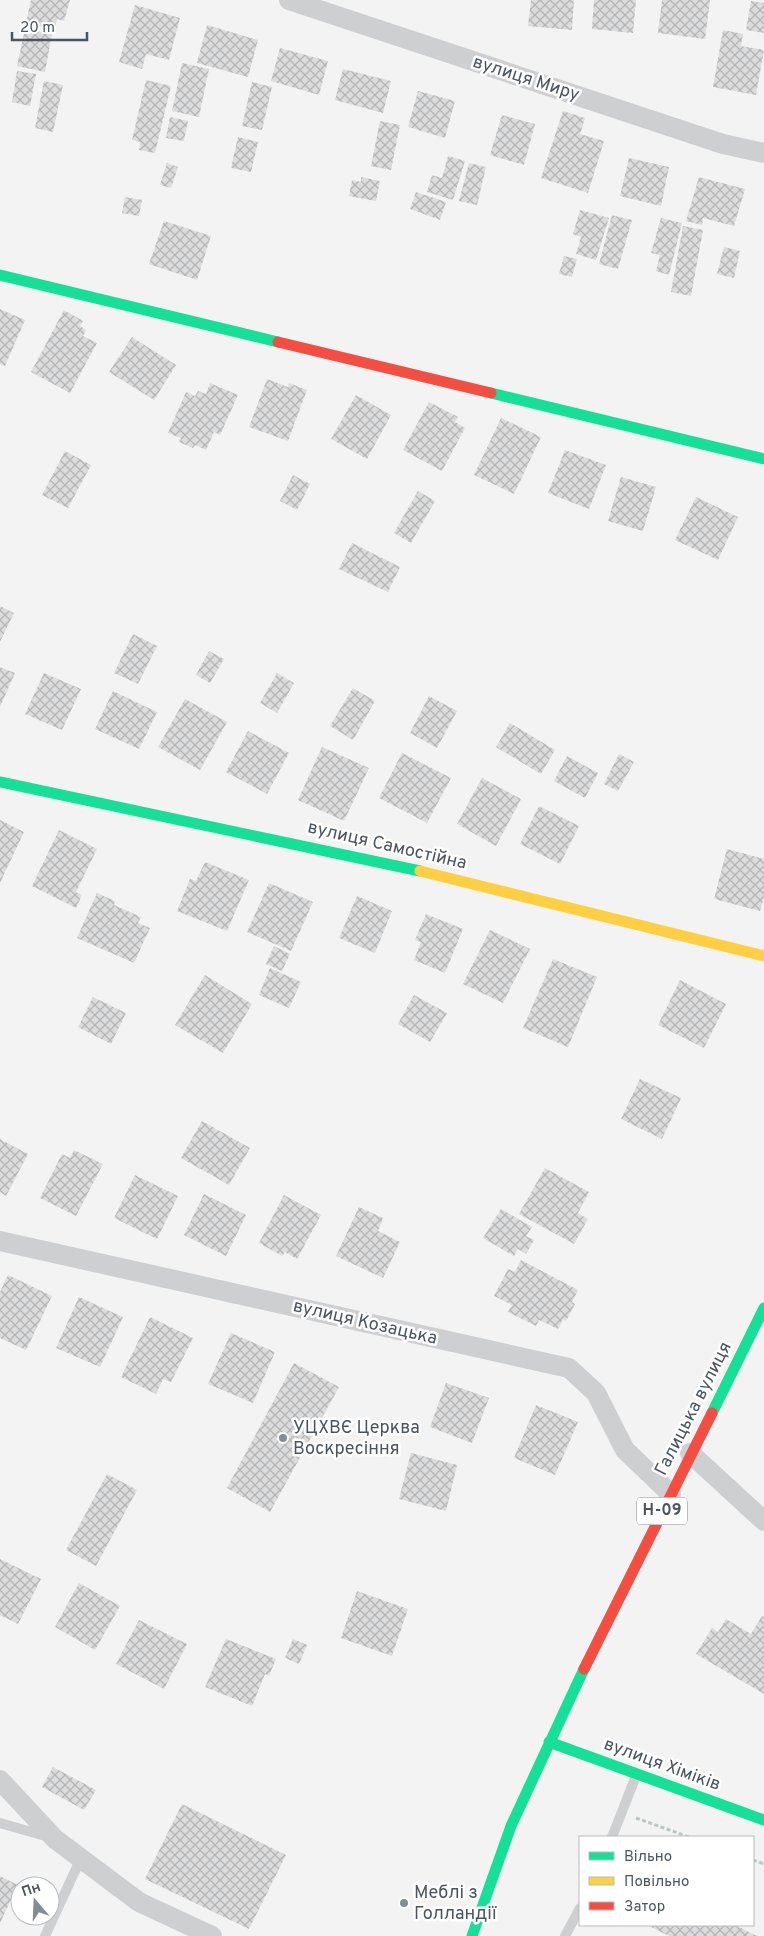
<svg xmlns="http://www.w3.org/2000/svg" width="764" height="1936" viewBox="0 0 764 1936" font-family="Overpass,sans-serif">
  <defs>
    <pattern id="building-cross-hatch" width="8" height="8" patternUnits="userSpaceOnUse" patternTransform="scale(1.25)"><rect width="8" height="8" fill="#dcdcdd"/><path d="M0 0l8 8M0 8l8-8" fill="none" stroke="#b4b5b6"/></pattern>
  </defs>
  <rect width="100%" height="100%" fill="#f3f3f3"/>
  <!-- building -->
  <path fill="url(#building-cross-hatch)" d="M31 0H70L64 21 57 19 54 30 26 23Z
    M531 0H574L572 30 528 26Z
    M594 0H636L633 33 592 29Z
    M662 0H710L705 39 658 33Z
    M751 1 764 3V33L746 30Z
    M135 5 180 18 169 60 146 54 142 69 119 62Z
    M207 25 258 40 248 77 197 63Z
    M25 29 52 34 45 72 17 66Z
    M723 30 743 34 741 46 764 50 756 95 713 87Z
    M280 48 328 61 319 95 271 81Z
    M182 63 209 69 199 117 172 111Z
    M343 69 391 81 383 113 335 100Z
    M17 71 36 74 30 106 12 102Z
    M146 80 171 86 155 153 139 150 140 142 132 140Z
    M44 81 63 85 53 132 35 128Z
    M252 82 272 87 262 130 242 126Z
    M418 91 455 101 445 138 408 127Z
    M563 111 585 118 580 134 604 141 588 193 541 178Z
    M502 115 535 124 524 165 490 155Z
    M170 117 188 121 184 141 166 138Z
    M380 121 400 125 391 170 371 166Z
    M238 137 258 142 251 172 231 168Z
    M448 156 465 161 453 200 427 192 432 175 442 178Z
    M629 158 669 167 661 206 620 196Z
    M167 163 178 167 171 188 160 185Z
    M469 163 486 167 477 205 459 201Z
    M361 177 380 181 376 201 349 196 352 180 361 182Z
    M699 177 745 189 734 226 703 218 702 225 686 221Z
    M416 192 446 202 440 220 410 209Z
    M125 197 142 200 139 216 122 213Z
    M580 210 609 218 596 260 576 254 581 237 573 234Z
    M612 215 632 220 618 269 599 264Z
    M661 218 682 223 669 275 656 271 660 255 651 253Z
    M164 221 211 236 197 280 149 264Z
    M683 226 703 230 691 296 671 292Z
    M724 247 740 251 734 278 717 274Z
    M564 256 577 259 572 277 559 274Z
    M0 309 25 320 5 366 0 364Z
    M64 310 83 321 80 326 86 330 83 336 97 343 70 393 31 372Z
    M132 337 176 365 154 400 109 372Z
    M267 379 288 387 289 383 307 390 288 441 249 427Z
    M210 383 238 395 220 435 214 432 206 450 195 445 193 448 179 442 181 438 168 433 186 392 195 396 198 391 206 394Z
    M356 395 391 415 367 459 331 439Z
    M429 402 458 417 455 422 465 428 442 471 403 450Z
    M501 418 541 437 514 494 474 475Z
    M565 450 606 465 589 509 548 493Z
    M65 451 91 465 68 508 42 495Z
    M293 475 310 484 297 510 280 501Z
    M621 477 656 487 643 531 608 521Z
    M418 491 435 501 411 543 394 533Z
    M696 497 738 517 718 560 675 540Z
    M352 543 400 567 388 592 339 569Z
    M0 606 14 613 0 642Z
    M133 634 157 646 138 684 114 673Z
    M209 651 224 659 210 683 196 675Z
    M0 667 15 673 0 707Z
    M44 673 81 689 62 730 25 714Z
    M277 673 294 683 277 713 260 703Z
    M353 688 375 701 353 740 330 726Z
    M113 691 157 712 139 749 95 729Z
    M429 696 457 711 437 748 410 733Z
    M185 699 227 722 200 770 158 747Z
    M510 723 555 750 541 774 496 747Z
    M248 731 289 753 267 794 226 772Z
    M322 747 369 768 344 821 298 800Z
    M402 753 451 778 427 823 379 798Z
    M619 754 634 762 618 791 604 784Z
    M567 756 598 773 585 798 554 781Z
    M482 778 521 799 496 846 457 824Z
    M539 806 579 826 560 864 520 844Z
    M0 820 24 832 0 883Z
    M59 830 97 849 76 892 82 895 76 908 32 886Z
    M727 849 764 859V897L760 911 714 899Z
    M205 862 249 880 227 931 177 911 190 879 196 881Z
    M269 883 313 902 291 951 247 932Z
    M97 893 115 901 114 905 141 917 138 923 150 928 134 963 77 938Z
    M357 896 392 911 375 953 339 938Z
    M426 914 463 929 445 973 414 960 421 942 415 940Z
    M490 930 530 949 503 1003 463 984Z
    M274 946 290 954 282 971 266 964Z
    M553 959 597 977 568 1047 523 1028Z
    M270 968 301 982 289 1008 259 995Z
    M205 975 252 1004 223 1053 175 1025Z
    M680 980 726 1004 704 1048 658 1025Z
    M414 995 447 1013 430 1042 398 1024Z
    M93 997 126 1013 111 1044 78 1027Z
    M640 1079 681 1098 662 1139 621 1119Z
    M202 1121 250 1148 229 1185 181 1158Z
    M0 1139 28 1154 6 1196 0 1192Z
    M74 1150 103 1164 76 1216 40 1198 62 1154 70 1158Z
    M545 1168 589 1192 578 1213 588 1219 574 1244 519 1214Z
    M135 1175 178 1196 157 1239 114 1218Z
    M204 1194 246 1215 226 1256 184 1235Z
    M284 1195 321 1215 297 1259 285 1252 282 1256 259 1243Z
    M359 1207 383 1218 378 1231 400 1242 383 1278 336 1256Z
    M501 1209 532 1227 526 1236 534 1240 526 1254 518 1249 514 1256 483 1238Z
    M521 1260 578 1290 572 1302 575 1304 566 1321 563 1319 558 1329 539 1320 536 1326 508 1312 512 1305 494 1296 508 1269 515 1272Z
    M8 1275 52 1296 26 1350 0 1338V1292Z
    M79 1297 123 1317 100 1367 56 1348Z
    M150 1317 193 1338 171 1382 163 1379 156 1394 121 1377Z
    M231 1333 275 1352 253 1403 208 1384Z
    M294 1363 339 1387 270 1512 227 1488Z
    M446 1383 489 1398 472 1443 430 1427Z
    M536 1405 578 1422 555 1475 514 1458Z
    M411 1453 457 1465 446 1511 399 1499Z
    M107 1474 137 1490 96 1566 66 1550Z
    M0 1559 41 1579 18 1624 0 1615Z
    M79 1583 120 1606 95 1650 55 1627Z
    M357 1591 408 1609 392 1656 341 1638Z
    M762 1616 764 1617V1694L696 1654 712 1628 718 1632 726 1619 751 1634Z
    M139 1620 187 1644 164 1689 116 1664Z
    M226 1639 276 1659 269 1676 265 1674 252 1706 205 1687Z
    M293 1639 307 1645 299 1664 285 1658Z
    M53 1767 96 1790 84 1810 42 1787Z
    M182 1804 286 1855 249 1929 145 1879Z
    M0 1876 18 1885 0 1923Z
    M652 1925H735L757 1936H669L651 1927Z"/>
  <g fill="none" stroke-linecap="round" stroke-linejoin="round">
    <!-- path -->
    <path stroke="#bbc7c3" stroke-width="3" stroke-dasharray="4 2.5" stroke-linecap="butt" d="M636 1818 689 1837
      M753 1860 764 1864"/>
    <!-- lane -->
    <path stroke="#cdcfd1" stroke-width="10" d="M0 1823 49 1837
      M612 1837 636 1776
      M45 1936 81 1858
      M565 1936 580 1908"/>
    <!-- street -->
    <path stroke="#cdcfd1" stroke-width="20" d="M289 0 723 144 764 153
      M0 1241 569 1368 596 1393 625 1450 671 1494
      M690 1453 764 1521
      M0 1780 55 1839 139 1902 212 1936"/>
    <!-- fast -->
    <path stroke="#16e098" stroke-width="11" d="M0 275 278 342
      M491 393 764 459
      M0 782 420 871
      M712 1413 764 1308
      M549 1742 764 1820
      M472 1936 511 1826 584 1669"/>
    <!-- slow -->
    <path stroke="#ffcf43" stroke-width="11" d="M420 871 764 956"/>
    <!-- jam -->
    <path stroke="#f24e42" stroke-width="11" d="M278 342 491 393
      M584 1669 712 1413"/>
  </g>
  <!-- markers -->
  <g fill="#858c93" stroke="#fff" stroke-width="2">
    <circle cx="283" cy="1438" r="5"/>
    <circle cx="404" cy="1903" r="5"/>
  </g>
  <g text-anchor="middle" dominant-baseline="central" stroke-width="5" stroke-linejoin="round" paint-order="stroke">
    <!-- shield labels -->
    <rect fill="#fff" stroke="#80888f" stroke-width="1" x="637" y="1497.5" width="50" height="27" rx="4"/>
    <g font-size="16" font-weight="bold" fill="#4a555f">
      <text x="662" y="1511">Н-09</text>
    </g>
    <!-- street labels -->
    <g font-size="18" fill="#4a555f" stroke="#fff">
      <text transform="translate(526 79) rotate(18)">вулиця Миру</text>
      <text transform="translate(387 846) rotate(13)">вулиця Самостійна</text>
      <text transform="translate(365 1323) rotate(13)">вулиця Козацька</text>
      <text transform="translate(694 1409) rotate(-63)">Галицька вулиця</text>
      <text transform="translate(662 1765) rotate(20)">вулиця Хіміків</text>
    </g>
    <!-- poi labels -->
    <g font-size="18" fill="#4a555f" stroke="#fff" text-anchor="start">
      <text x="293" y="1428">УЦХВЄ Церква<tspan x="293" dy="21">Воскресіння</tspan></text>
      <text x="414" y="1893">Меблі з<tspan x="414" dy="21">Голландії</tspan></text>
    </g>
  </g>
  <!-- legend -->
  <rect x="579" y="1836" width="175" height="90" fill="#ffffff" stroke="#b7bbbf"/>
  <rect x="589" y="1852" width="25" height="8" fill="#16e098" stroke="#b7bbbf"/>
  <text x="624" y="1861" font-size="15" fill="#4a555f">Вільно</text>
  <rect x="589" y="1877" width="25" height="8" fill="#ffcf43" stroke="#b7bbbf"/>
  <text x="624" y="1886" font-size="15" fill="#4a555f">Повільно</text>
  <rect x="589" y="1902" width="25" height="8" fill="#f24e42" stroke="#b7bbbf"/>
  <text x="624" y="1911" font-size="15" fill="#4a555f">Затор</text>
  <!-- north arrow -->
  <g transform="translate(35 1901) rotate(341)"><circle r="24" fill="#ffffff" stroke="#b7bbbf"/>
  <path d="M0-4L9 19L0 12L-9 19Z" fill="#858c93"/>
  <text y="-8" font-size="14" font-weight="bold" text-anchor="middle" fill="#4a555f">Пн</text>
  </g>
  <!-- scale -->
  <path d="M12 32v8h75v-8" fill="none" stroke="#4a555f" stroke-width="2.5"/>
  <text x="20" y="32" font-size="15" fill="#4a555f" stroke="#ffffff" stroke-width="4" paint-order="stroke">20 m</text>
</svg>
